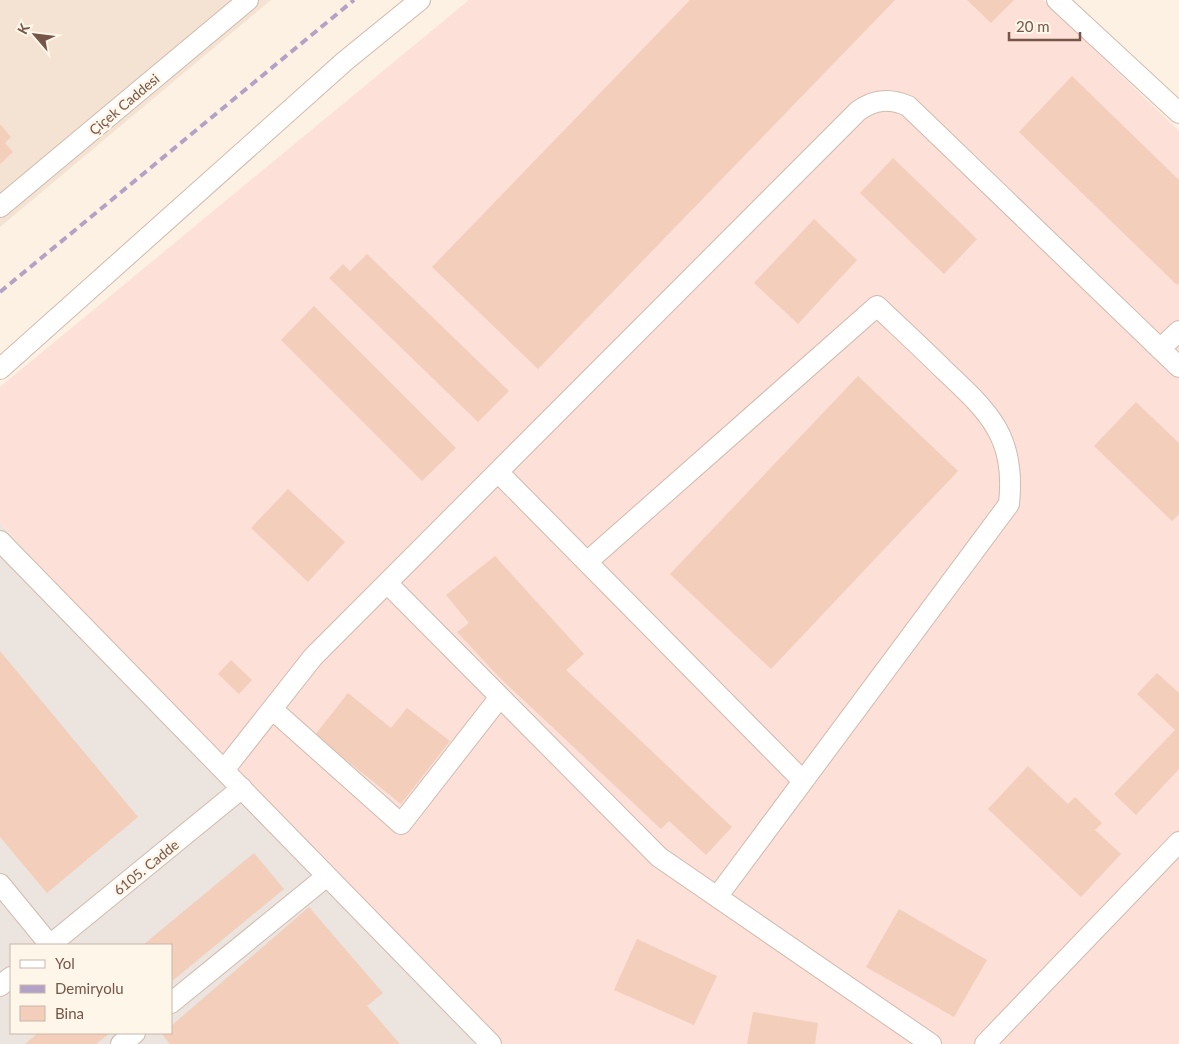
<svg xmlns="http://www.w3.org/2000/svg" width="1179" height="1044" viewBox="0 0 1179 1044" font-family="Lato,sans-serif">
  <rect width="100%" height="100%" fill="#fcf1e3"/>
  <!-- residential -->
  <path fill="#f4e3d2" d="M0 0H271L0 227Z"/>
  <!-- commercial -->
  <path fill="#fde0d7" d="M469 0H1043L1179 131V1044H497L0 524V387Z"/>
  <!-- industrial -->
  <path fill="#ece4de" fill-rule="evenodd" d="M0 524 497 1044H0ZM11 945H171V1033H11Z"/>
  <!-- building -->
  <path fill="#f2cebb" d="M690 0H895L538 369 432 267Z
    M967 0H1014L991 23Z
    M1072 76 1179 180V283L1177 285 1019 132Z
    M0 124 11 137 5 143 13 152 0 164Z
    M893 158 977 239 944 274 860 193Z
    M814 219 857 260 798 324 754 283Z
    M367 254 509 391 478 422 329 278 343 264 350 271Z
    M314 306 456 448 422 481 281 340Z
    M858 376 958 471 771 669 670 574Z
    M1136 402 1179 443V514L1172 521 1094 446Z
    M288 489 345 542 308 582 251 528Z
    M495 556 584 654 566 670 732 827 706 855 669 821 661 829 500 678 457 632 469 623 446 595Z
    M0 651 138 817 47 893 0 837Z
    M231 660 252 680 239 694 218 674Z
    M1157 673 1179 693V769L1136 815 1114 794 1175 730 1137 694Z
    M348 693 391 728 407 708 450 741 401 804 315 735Z
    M1028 766 1068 804 1075 797 1102 823 1095 830 1121 854 1081 897 988 809Z
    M254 853 284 889 171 982V945H143Z
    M309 907 383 993 367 1006 400 1044H170L162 1034 164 1033H171V1026Z
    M899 909 987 960 954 1017 866 967Z
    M637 939 717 976 694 1025 614 990Z
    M753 1012 818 1023 815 1044H747Z
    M38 1033H110L96 1044H25Z"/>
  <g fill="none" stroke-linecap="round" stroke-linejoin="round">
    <!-- minor casing -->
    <g stroke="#d0baad" stroke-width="22">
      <path id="minor" d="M1057 0 1179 113
        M0 207 248 0
        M1160 349 1179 331
        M0 369 345 61 420 0
        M498 472 803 781
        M0 541 491 1044
        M587 562 877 306C899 327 922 348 944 370 990 413 1016 437 1009 504L717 897
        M387 583 659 857 931 1044
        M272 709 401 824 500 697
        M224 770 313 657 858 111C874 99 890 98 908 106L1179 367
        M0 884 50 945 242 788
        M0 986 11 977
        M171 1003 327 876
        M121 1044 135 1033
        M985 1044 1179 842"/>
    </g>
    <!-- minor -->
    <use href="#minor" stroke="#fff" stroke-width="20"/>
    <!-- rail -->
    <path stroke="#b4a2c6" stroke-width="4" stroke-dasharray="8 5" stroke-linecap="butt" d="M0 292 354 0"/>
  </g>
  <g text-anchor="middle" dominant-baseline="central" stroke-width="5" stroke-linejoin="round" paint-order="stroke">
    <!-- street labels -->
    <g font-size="14" fill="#755649" stroke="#fff6ea">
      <text transform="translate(124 104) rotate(-40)">Çiçek Caddesi</text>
      <text transform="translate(146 867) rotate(-39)">6105. Cadde</text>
    </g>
  </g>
  <!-- legend -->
  <rect x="10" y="944" width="162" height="90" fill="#fff6ea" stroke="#c8b6aa"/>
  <rect x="20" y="960" width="25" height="8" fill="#ffffff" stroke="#c8b6aa"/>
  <text x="55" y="969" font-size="15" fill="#755649">Yol</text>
  <rect x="20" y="985" width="25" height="8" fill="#b4a2c6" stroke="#c8b6aa"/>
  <text x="55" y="994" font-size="15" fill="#755649">Demiryolu</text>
  <rect x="20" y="1006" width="25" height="15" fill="#f2cebb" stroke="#c8b6aa"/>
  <text x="55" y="1019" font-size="15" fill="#755649">Bina</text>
  <!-- north arrow -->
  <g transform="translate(35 35) rotate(298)" stroke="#fff6ea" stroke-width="4" paint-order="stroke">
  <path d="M0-4L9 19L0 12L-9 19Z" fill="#755649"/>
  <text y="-8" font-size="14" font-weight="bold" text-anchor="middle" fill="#755649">K</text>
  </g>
  <!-- scale -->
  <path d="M1009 32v8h71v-8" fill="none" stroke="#755649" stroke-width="2.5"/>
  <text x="1016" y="32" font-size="15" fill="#755649" stroke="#fff6ea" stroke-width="4" paint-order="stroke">20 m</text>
</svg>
